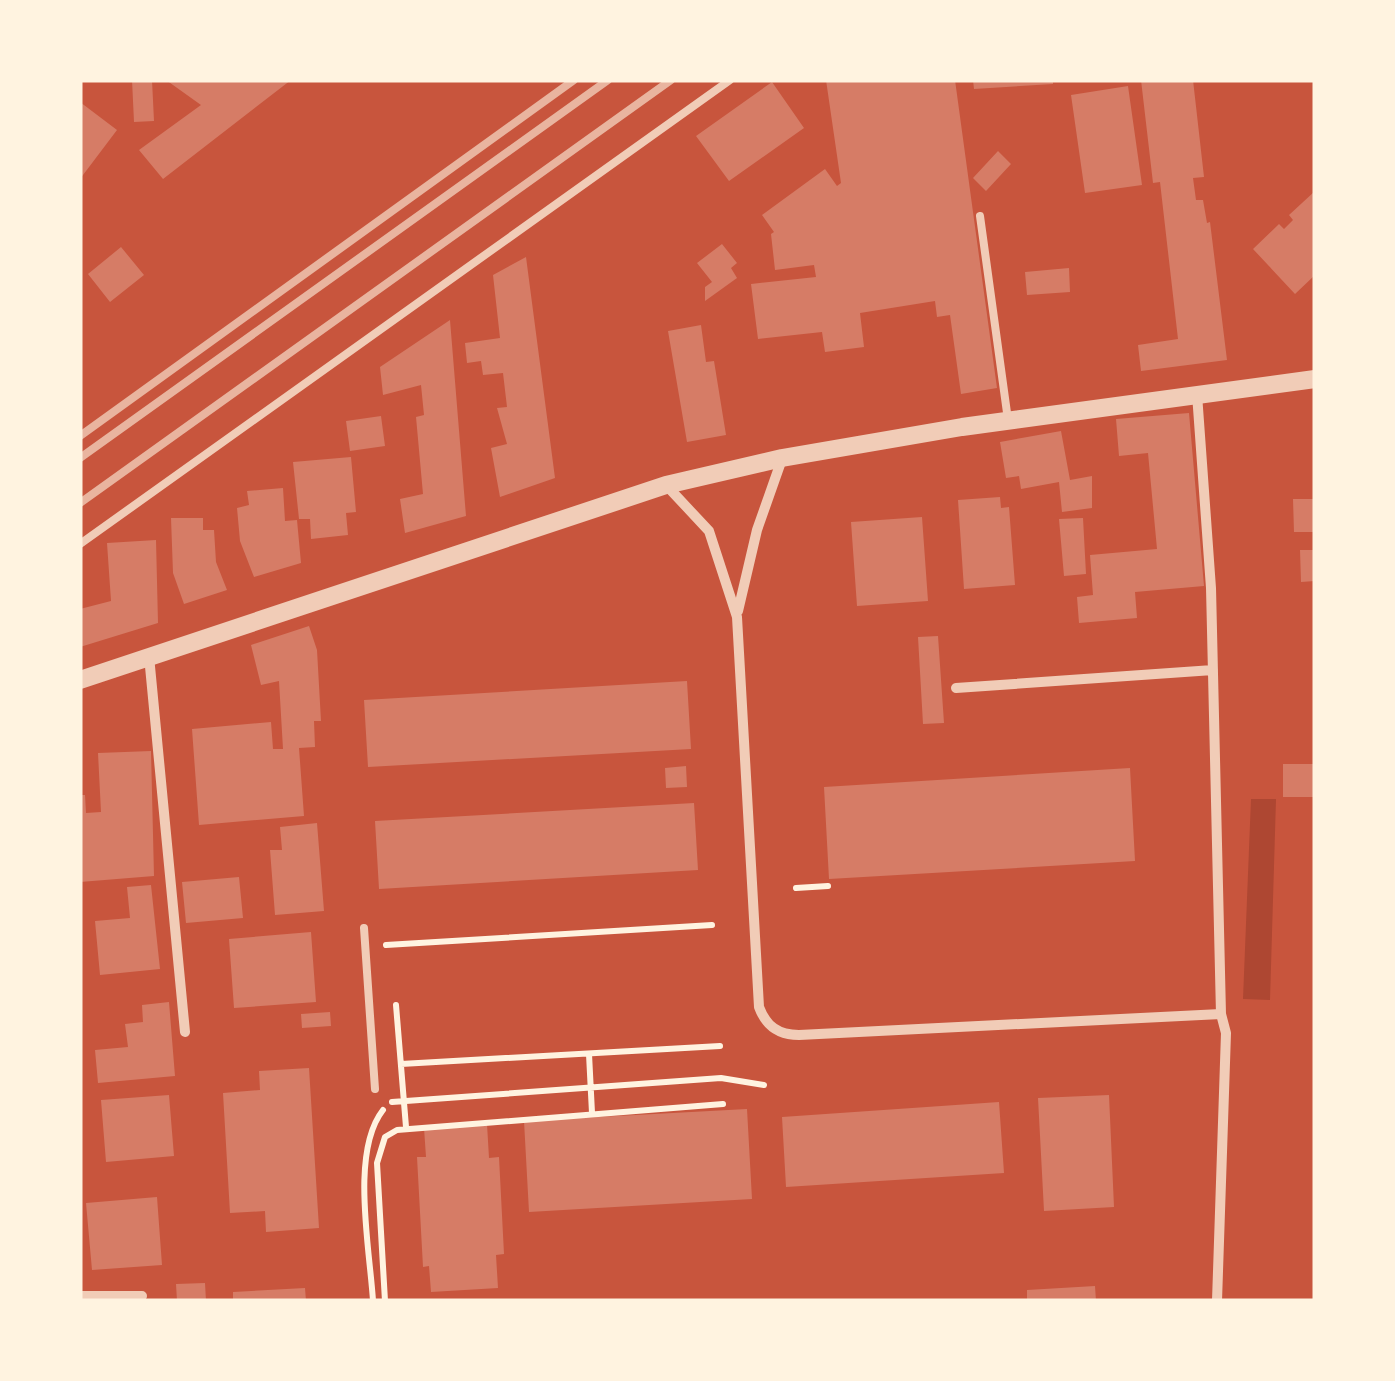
<svg xmlns="http://www.w3.org/2000/svg" width="1395" height="1381" viewBox="0 0 1395 1381" font-family="Lato,sans-serif">
  <rect width="100%" height="100%" fill="#c8553d"/>
  <!-- green -->
  <path fill="#ae4732" d="M1251 799H1276L1270 1000 1243 999Z"/>
  <!-- building -->
  <path fill="#d67c66" d="M132 80H152L154 121 134 122Z
    M166 80H291L163 179 139 150 201 105Z
    M826 80H955L997 388 961 394 950 315 937 317 935 301 860 313 864 347 825 352 822 332 758 339 751 284 816 277 814 265 775 270 771 234 774 232 762 215 825 169 837 186 841 183Z
    M973 80H1053V84L974 89Z
    M1141 80H1193L1204 177 1193 178 1196 200H1203L1207 223 1210 222 1227 360 1141 371 1138 345 1178 339 1160 182 1153 183Z
    M772 82 804 128 729 181 696 136Z
    M1128 86 1142 185 1085 193 1071 95Z
    M80 102 117 130 80 179Z
    M998 151 1011 164 986 191 973 178Z
    M1315 191V275L1295 294 1253 249 1279 224 1284 229 1293 220 1289 215Z
    M722 244 737 263 731 268 737 278 705 301V287L712 282 697 263Z
    M121 247 144 275 110 302 88 274Z
    M526 257 555 478 500 497 491 448 507 444 497 408 507 407 503 373 483 375 481 361 467 363 465 343 500 338 493 275Z
    M1069 268 1070 292 1027 295 1025 272Z
    M450 320 466 516 405 533 400 499 423 494 416 417 424 415 421 385 383 395 380 367Z
    M701 325 706 362 714 361 726 435 687 442 668 331Z
    M1189 413 1204 586 1135 592 1137 618 1079 623 1077 597 1093 595 1090 555 1157 549 1148 453 1119 456 1116 419Z
    M381 416 385 446 350 451 346 421Z
    M1061 431 1070 480 1092 476V508L1062 512 1059 482 1021 489 1019 476 1006 478 1000 442Z
    M351 457 356 512 346 513 348 535 311 539 310 519H299L293 462Z
    M283 488 285 521 297 520 301 563 254 577 240 541 237 508 249 505 247 491Z
    M1000 497 1001 508 1009 507 1015 585 964 589 958 500Z
    M1293 499H1315V532H1294Z
    M922 517 928 601 857 606 851 522Z
    M171 518H203V530H214L216 562 227 590 184 604 173 573Z
    M1083 518 1086 574 1064 576 1059 519Z
    M156 540 158 623 80 647V609L111 601 107 543Z
    M1300 550H1315V581L1301 582Z
    M309 626 317 650 321 721H314L315 747 299 748 304 816 199 825 192 729 271 722 273 749H283L279 681 261 685 251 645Z
    M938 636 944 723 923 724 918 637Z
    M687 681 691 749 368 767 364 700Z
    M151 751 154 876 80 882V795H85L86 813 101 812 98 753Z
    M1283 764H1315V797H1283Z
    M686 766 687 787 666 788 665 768Z
    M1130 768 1135 861 829 879 824 787Z
    M694 803 698 870 379 889 375 821Z
    M317 823 324 911 275 915 270 850H282L280 827Z
    M239 877 243 918 186 923 182 882Z
    M151 885 160 969 100 975 95 921 130 918 127 887Z
    M311 932 316 1002 234 1008 229 939Z
    M169 1002 175 1076 98 1083 95 1050 128 1047 125 1024 143 1022 142 1005Z
    M330 1012 331 1026 302 1028 301 1014Z
    M309 1068 319 1228 266 1232 265 1211 230 1213 223 1093 260 1090 259 1071Z
    M169 1095 174 1156 106 1162 101 1100Z
    M1109 1095 1114 1207 1044 1211 1038 1098Z
    M999 1102 1004 1173 786 1187 782 1117Z
    M747 1109 752 1199 529 1212 524 1121Z
    M487 1124 489 1158 499 1157 504 1254 496 1255 498 1288 431 1292 429 1266 423 1267 417 1157H426L424 1128Z
    M157 1197 162 1265 92 1270 86 1203Z
    M205 1283 206 1301H177L176 1284Z
    M1095 1286 1096 1301H1027V1290Z
    M305 1288 306 1301H233V1292Z"/>
  <g fill="none" stroke-linecap="round" stroke-linejoin="round">
    <!-- path -->
    <path stroke="#fff3e0" stroke-width="6" d="M796 888 828 886
      M386 945 712 925
      M396 1005 406 1127
      M589 1054 592 1113
      M401 1064 720 1046
      M392 1102 721 1078 764 1085
      M373 1301C370 1250 350 1152 383 1110
      M385 1301 377 1163 385 1137 397 1130 723 1104"/>
    <!-- service -->
    <path stroke="#f1ccb7" stroke-width="8" d="M980 216 1008 420
      M80 544 730 80
      M364 928 375 1089"/>
    <!-- minor -->
    <path stroke="#f1ccb7" stroke-width="10" d="M1197 394 1211 588 1221 1014 1226 1033 1217 1301
      M666 485 709 531 737 617 759 1007C766 1026 778 1035 799 1035L1221 1014
      M738 611 757 530 782 459
      M149 656 185 1032
      M956 688 1213 670
      M80 1296H142"/>
    <!-- tertiary -->
    <path stroke="#f1ccb7" stroke-width="18" d="M80 680 666 485 782 458 962 427 1315 379"/>
    <!-- rail -->
    <path stroke="#e9b49f" stroke-width="8" d="M80 436 574 80
      M80 458 608 80
      M80 503 671 80"/>
  </g>
  <!-- border -->
  <rect width="1395" height="1381" fill="none" stroke="#fff3e0" stroke-width="165"/>
</svg>
